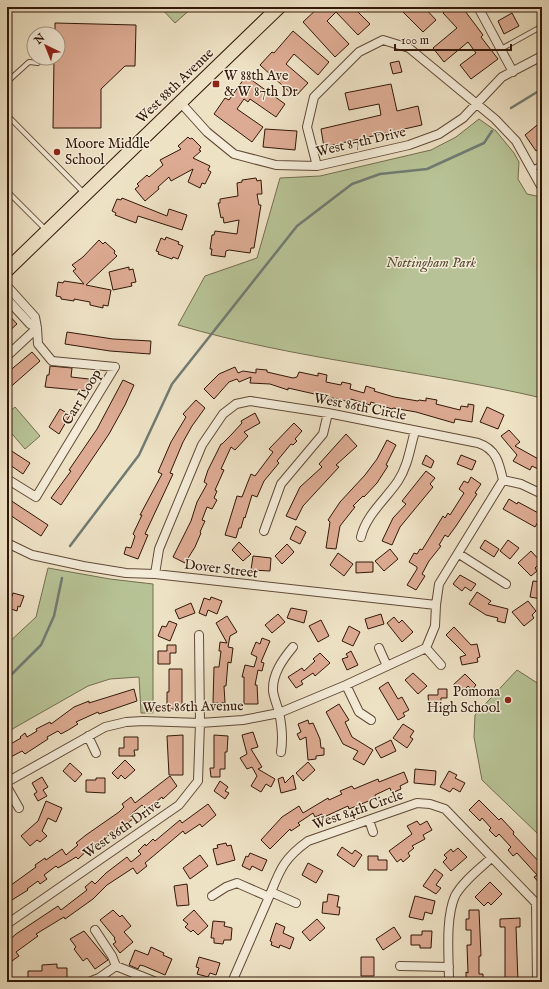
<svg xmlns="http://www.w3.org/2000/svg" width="549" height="989" viewBox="0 0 549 989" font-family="'IM FELL English',serif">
  <rect width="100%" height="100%" fill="#eee2c5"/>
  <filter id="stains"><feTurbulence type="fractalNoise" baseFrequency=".005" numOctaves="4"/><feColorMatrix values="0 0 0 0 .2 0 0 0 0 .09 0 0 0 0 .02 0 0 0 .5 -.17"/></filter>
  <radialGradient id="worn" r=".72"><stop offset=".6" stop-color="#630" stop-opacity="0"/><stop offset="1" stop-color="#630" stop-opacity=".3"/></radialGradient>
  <!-- green -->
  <path fill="#b7c396" stroke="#746d4f" d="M160 7H193L175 23Z
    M479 119 496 131 514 153 519 162 518 179 527 194 541 197 542 200V398C422 370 297 360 178 325L205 276 257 258 280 178 320 176 431 150 456 137Z
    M15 407 40 436 25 449 7 428V414Z
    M48 568 110 579 153 584V713H141L139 677 110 679 88 686 7 732V644L36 617Z
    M517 670 542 686V836L539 835 482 780 474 737 475 715Z"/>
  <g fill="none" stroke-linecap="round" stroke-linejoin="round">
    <!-- stream -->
    <path stroke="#707b73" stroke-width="2.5" d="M511 108 542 89
      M70 546 139 455 172 384 297 226 352 184 380 174 427 169 484 143 492 131
      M7 679 41 645 54 616 62 578"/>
  </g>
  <!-- building -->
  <path fill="#ddab93" stroke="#321708" d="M319 7H353L370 24 358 35 336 12 327 21 349 44 335 57 303 22Z
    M404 7H424L436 20 423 32 401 10Z
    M441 7H462L483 35 481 37 498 59 471 79 460 65 476 53 468 42 444 62 433 48 457 28 443 13 445 11Z
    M512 13 519 26 504 34 498 21Z
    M55 23 136 25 135 66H125L101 89V128H53L54 58H58V34H55Z
    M293 31 329 62 318 75 294 54 286 64 308 83 295 97 260 65 272 52 274 53Z
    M399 61 402 72 393 74 390 63Z
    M246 76 285 104 276 117 250 99 248 102 244 99 237 109 263 127 252 142 214 114 225 98 229 100Z
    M391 84 397 111 418 106 422 125 324 147 321 129 381 115 379 104 349 110 345 93Z
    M542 121V147L536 151 525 135Z
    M265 129 297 131 295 150 263 147Z
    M188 137 190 139 192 138 201 147 199 150 201 151 193 158 210 166 208 170 211 172 205 184 202 183 200 188 188 182 193 169 171 181 169 177 158 187 159 189 145 201 135 189 139 186 137 184 147 175 149 177 163 165 160 160 181 149 178 146Z
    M256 178 257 181 261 180 262 194H257L259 205H261L254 248H251L250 253 229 250 226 251 225 257 211 255 212 249H210L212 235H214L215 231 237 234 239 220 224 223 223 217 221 218 218 203H220V199L238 196 237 183 242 182V180Z
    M122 198 167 216 169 209 187 215 182 230 138 216 136 223 115 215 116 213 112 211 117 199 121 200Z
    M166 237 179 242 178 244 183 246 178 259 173 257 172 259 158 254 159 252 156 251 161 238 165 240Z
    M99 240 103 244 105 242 115 251 114 253 117 256 86 285 111 290 108 306 103 305V308L90 305V302L74 299V301L61 299V297L56 296 58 282 63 283 64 281 84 284 73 271 76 269 72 265 83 257Z
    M129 267V270L133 269 136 282 131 283 132 286 113 290 109 272Z
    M7 313 17 324 7 333Z
    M67 332 113 339 151 341 150 354 110 351 65 344Z
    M32 352 40 361 7 390V373Z
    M50 366 72 368 71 377 89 379 88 391 45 387 47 375H49Z
    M235 367 238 373 243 371 256 373V369L267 370V372L293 378 297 377 299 372 318 376V373L327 375 326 382 341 385 342 382 351 384 350 389 364 393 366 386 375 389 374 391 394 397 418 401 419 400 426 401V398L437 400 436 404 460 410 461 406 468 407V404L474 405 472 422 455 419 454 423 416 412 393 408 392 409 371 402 370 405 351 399 350 402 288 388V390L270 384 250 383 251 377 239 382 237 379 229 382 214 399 204 389 219 374Z
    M123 380 134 385 125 405 109 434 61 505 51 498 71 471 69 470 97 429Z
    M196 400 205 408 192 426 183 442 170 473 173 474 145 534 148 535 138 559 124 554 126 547 131 548 135 536 133 534 142 515H140L162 474 158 472 171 442 186 417 183 414Z
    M487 407 504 415 498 429 480 422Z
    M60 409 70 415 59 434 49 427Z
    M255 413 260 423 244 432 248 436 235 450 231 447 221 469 224 470 215 490 217 491 214 498 217 500 212 509 207 507 202 520 205 521 200 532 201 533 195 547 185 563 173 557 191 521 197 502 207 484 204 482 208 470 221 444H222L231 435 242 423 241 421Z
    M294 423 302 431 295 439 297 441 293 445 291 444 277 461 279 463 264 481 257 497 252 495 245 518 244 517 241 528H239L236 538 225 535 237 496 242 497 251 474 255 476 273 452 269 449Z
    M509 430 520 442 515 446 542 461V471L532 466 530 470 513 461 517 455 501 436Z
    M346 434 357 446 336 465 339 467 303 506 296 520 286 516 300 487 322 467 319 464Z
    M387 440 396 445 386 465 388 466 377 483 364 497 363 496 353 506 355 507 340 526 336 549 326 548 330 522 328 520 340 502 365 475 377 459Z
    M7 448 30 463 23 474 7 463Z
    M426 455 434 461 431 468 422 464Z
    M461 455 476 461 472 470 457 464Z
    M426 471 435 478 430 484 433 487 400 527 392 545 382 541 393 518 406 504 402 501Z
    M471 477 481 484 475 493 477 494 456 526 448 537 445 535 439 545 441 546 429 561 422 574 425 576 416 590 407 585 417 569V567L409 562 414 553 417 554 420 549 422 550 443 516 445 518 448 513 450 515 464 493 459 489 464 481 468 483Z
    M7 498 48 525 41 536 7 513Z
    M509 499 517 504 518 502 542 515V524L538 522 535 527 503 509Z
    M296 526 306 532 300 544 290 539Z
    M485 540 499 549 494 557 480 548Z
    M508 540 519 548 510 559 500 551Z
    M239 542 251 554 243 561 232 550Z
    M287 544 294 552 282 564 275 556Z
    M390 549 398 559 384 571 375 561Z
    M531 551 541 562 535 568 537 571 531 576 518 563Z
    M338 553 353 564 344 576 330 565Z
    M253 556 271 558 270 571 251 570Z
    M356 562H373V572L356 573Z
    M460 575 476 584 471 591 465 587 462 591 453 584Z
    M533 581 542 582 541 599 530 597Z
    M477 592 491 601 488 604 508 609 505 623 497 621 498 618 486 615 469 604Z
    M13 593 24 596 20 607 18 606 17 611 8 608Z
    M211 597 222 601 217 614 208 610 206 616 199 613 204 598 210 600Z
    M528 601 536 611 532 615 534 618 524 626 512 612Z
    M191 603 195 613 179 619 175 610Z
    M291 608 307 611 304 623 287 618Z
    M278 614 285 622 272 633 265 625Z
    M381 614 384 624 368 629 365 619Z
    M227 616 237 632 230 636 228 647 233 648 231 663 228 662 226 686H224L225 703H213L214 667H219L221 651H219L220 642 227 643 216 623Z
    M394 617 399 623 402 620 413 632 402 642 387 623Z
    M321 620 329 636 318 642 309 626Z
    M169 621 177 624 170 641 158 636 162 626 166 627Z
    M349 626 360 632 353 646 342 641Z
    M454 627 471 645 477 644 480 657 477 658 478 662 462 665 460 657 466 655 446 635Z
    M262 638 270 641 261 662 264 663 262 671 258 670 255 685H257L258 704H244V677H242L245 665 254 667 257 657 251 654 256 642 260 644Z
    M167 645H176V653H170V664H158V651H167Z
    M351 651 358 665 347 670 342 659 348 657 346 654Z
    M320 653 330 663 315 676 313 673 301 681 303 684 296 688 288 677 302 668 304 671 315 661 313 659Z
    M169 669H182V709H167V692H169Z
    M413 673 427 686 418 694 405 680Z
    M465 674 476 685 472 690 468 686 461 693 453 685Z
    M388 682 398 699 402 697 409 710 403 713 405 716 398 720 379 688Z
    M134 689 137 701 99 714 98 712 76 722 78 724 70 729 61 734 58 731 47 737 48 739 25 754 22 751 7 759V746L21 738 20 737 25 733 27 737 37 731 36 729 50 722 51 724 74 707 89 701V703Z
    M438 689H447V698H441V707L429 708 428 695H438Z
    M339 704 349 720 345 722 352 737 373 750 364 765 353 759 358 751 343 744 326 712Z
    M308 720 309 724 313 723 320 739 321 748H324V755L316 756V759L308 760 306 737 300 740 297 734 301 732 298 724Z
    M403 724 414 731 410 737 413 739 407 748 393 738Z
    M253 732 258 747 251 749 262 767 258 769 275 779 271 787 266 784 261 792 251 786 257 776 252 767 247 769 240 758 247 754 242 735Z
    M183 735V775H169L167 736Z
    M214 735 228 736 227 752H225V769H220V777H211L210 768H214Z
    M124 737H138V750H134L135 756H119V748H124Z
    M391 740 396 751 381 758 375 748Z
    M125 760 135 770 125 779 121 775 118 779 112 773Z
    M308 762 315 770 303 781 296 773Z
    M70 763 82 774 75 782 63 771Z
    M415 769 436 771 435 785 414 783Z
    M449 771 457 775 455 778 465 783 460 792 453 788 450 792 440 787Z
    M404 772 408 782 400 786 401 789 392 793 390 788 375 795 376 798 349 809 348 806 324 817 322 814 315 817 313 813 298 823 300 825 291 831 290 829 270 849 261 840 282 817 299 806 303 813 328 798 329 800 342 794 340 791 352 786 354 789 378 779 379 782Z
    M293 775 296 789 281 793 278 779 283 777 285 783Z
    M170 776 177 786 163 799 162 797 146 810 142 805 130 815 133 819 90 848 78 859 76 857 58 868 56 866 44 875 47 879 40 884 38 881 27 889 28 890 7 903V888L36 867 35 865 45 858 46 860 62 849 66 855 78 845 76 843 86 835 119 812 124 807 122 804 131 797 135 803Z
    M42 777 48 787 43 790 47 796 38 801 34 794 37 792 32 783Z
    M96 778H105V793L86 792V780H96Z
    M220 781 228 787 225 791 229 793 225 799 214 791Z
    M479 800 499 820 501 818 514 832 513 834 542 865V886L534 877 537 875 517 853 513 856 508 850 511 847 499 834 496 837 489 830 491 828 482 818 480 821 469 810Z
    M46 801 62 808 56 822 48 818 42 831 47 836 40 842 37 840 30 846 21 836 38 821Z
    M208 804 216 815 202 827 200 824 185 834 183 831 145 863 147 866 137 874 133 868 107 885 93 899 65 919 64 917 36 934 38 936 16 952 19 956 9 963 7 959V949L10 946 7 942 16 934 58 906 61 910 87 890 85 887 92 881 95 884 106 873 127 857 131 862 141 854 138 851 145 844 146 846 153 839 155 841 180 820 182 823Z
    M417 821 420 825 427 821 432 830 423 835 425 839 412 846 414 848 408 853 410 856 403 862 401 859 397 862 389 851 412 834 407 826Z
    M226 843 227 846 231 845 235 860 217 865 213 849 218 848 217 845Z
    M342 847 352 854 355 850 362 855 354 867 337 855Z
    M458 848 467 857 451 871 443 862 447 858 444 855 451 849 453 852Z
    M250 853 267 860 262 871 252 866 250 870 242 866 246 856 248 857Z
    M200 855 208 866 190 879 183 868Z
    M368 856H378V860H387V870H368Z
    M308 863 323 871 316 883 302 875Z
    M435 869 443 875 436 885 441 888 436 894 423 886Z
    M490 882 502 894 491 905 488 902 484 906 475 897Z
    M187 884 189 905 177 906 174 886Z
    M328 894 339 896 337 907H340L339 915 322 913 323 902H327Z
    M415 896 435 901 432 914 425 912 423 920 409 917Z
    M113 910 120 917 122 915 131 926 124 932 133 942 120 953 113 944 116 942 114 939 115 938 100 920Z
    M194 910 208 926 198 935 193 930 191 932 185 927 188 924 183 920Z
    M469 910H479L481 956H479V974H483V982H466V972L468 973 467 945H471V930H466V919H469Z
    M520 918V927H516L518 982H505V927H500V919Z
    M317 919 325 928 310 941 302 932Z
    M213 921 225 922 224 926 232 928 231 940H224L223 944 214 943V938H211Z
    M276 923 285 927 283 933 294 938 290 949 280 945 279 948 271 945 272 942 270 941Z
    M394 927 401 938 383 950 376 939Z
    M84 931 108 960 95 969 87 958 83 961 74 949 76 947 70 939Z
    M422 931H432L431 948H420V945H411V935H422Z
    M151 947 164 953 163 955 172 959 165 975 144 966 140 965 138 969 129 965 135 950 148 955Z
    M199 957 220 963 216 975 210 973 208 977 197 974 199 968 196 967Z
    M361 957H374V976H361Z
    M57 964V968H67V982H28V971H42V965Z"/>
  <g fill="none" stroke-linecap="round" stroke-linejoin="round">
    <!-- lane casing -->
    <g stroke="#614a37" stroke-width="6">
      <path id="lane" d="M501 49 537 29
        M7 82 29 62 38 63
        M7 115 84 193
        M532 169 542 164
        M7 191 45 229"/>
    </g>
    <!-- street casing -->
    <g stroke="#614a37" stroke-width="10">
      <path id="street" d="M478 7 513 72
        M180 102 207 132 234 154 276 165 317 166 409 145 439 134 463 118 502 77 542 56
        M317 166 307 127 314 97 359 52 383 40 409 48 495 119 516 141 541 186
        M7 286 35 317 37 328
        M7 299 30 324 37 328
        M7 356 37 328 38 344 52 361 115 367 36 497 7 479
        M503 480 521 484 542 494
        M264 531 281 484 323 434 328 413
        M361 537C366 515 386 499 398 481 408 466 410 448 415 431
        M7 543 32 555 83 566 126 573 155 574 436 605
        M459 554 506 584
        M379 648 387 666
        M426 648 441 665
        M346 685 359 712 371 720
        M88 736 96 753
        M281 752C283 739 282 726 279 712 277 705 274 698 273 691 272 674 283 659 293 647
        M7 782 105 727 126 722 143 721 200 723 243 720 279 713 346 685 426 648 435 626 436 605 439 584 503 480C499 462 496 449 478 443L328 413 250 401 236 404 223 414 202 445 159 549 155 574
        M7 787 19 808
        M369 820 373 832
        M271 892 296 903
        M212 896 226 887 237 883 269 897C280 870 283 859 308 841L417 803 430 804 445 809 536 903 537 982
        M7 924 179 805 198 781 200 723 199 635
        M95 930 112 956 116 966 156 982
        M400 966 449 967
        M89 982 99 978 116 966
        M232 982 269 897
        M449 982C449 957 445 919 455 896 463 881 480 869 491 858"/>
    </g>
    <!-- primary casing -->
    <g stroke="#321708" stroke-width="15">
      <path id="primary" d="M7 270 279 7"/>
    </g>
    <!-- lane -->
    <use href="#lane" stroke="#f4ecd9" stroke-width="4"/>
    <!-- street -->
    <use href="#street" stroke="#f4ecd9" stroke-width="8"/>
    <!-- primary -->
    <use href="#primary" stroke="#eee2c5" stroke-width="13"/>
  </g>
  <!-- markers -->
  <g fill="#8f2418" stroke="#f4ecd9" stroke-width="1.5">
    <rect x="212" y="80" width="8" height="8" rx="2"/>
    <circle cx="57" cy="152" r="4"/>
    <circle cx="508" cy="700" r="4"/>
  </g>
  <g text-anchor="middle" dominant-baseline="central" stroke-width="3" stroke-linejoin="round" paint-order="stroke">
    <!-- poi labels -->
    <g font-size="14" fill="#321708" stroke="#f4ecd9" text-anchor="start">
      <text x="224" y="76">W 88th Ave<tspan x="224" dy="16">&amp; W 87th Dr</tspan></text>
      <text x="65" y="144">Moore Middle<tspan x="65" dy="16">School</tspan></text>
      <text x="500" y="692" text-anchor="end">Pomona<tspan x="500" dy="16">High School</tspan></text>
    </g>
    <!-- street labels -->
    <g font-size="14" fill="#321708" stroke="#f4ecd9">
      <text transform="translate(175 86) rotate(-44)">West 88th Avenue</text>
      <text transform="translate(361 142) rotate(-13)">West 87th Drive</text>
      <text transform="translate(82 397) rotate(-59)">Carr Loop</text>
      <text transform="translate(360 407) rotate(11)">West 86th Circle</text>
      <text transform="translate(221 569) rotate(7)">Dover Street</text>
      <text transform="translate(193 707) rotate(-1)">West 86th Avenue</text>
      <text transform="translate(358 810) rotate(-19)">West 84th Circle</text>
      <text transform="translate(122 829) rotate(-35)">West 86th Drive</text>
    </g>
    <!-- park labels -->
    <g font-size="14" font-style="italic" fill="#5a4b33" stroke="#f4ecd9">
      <text x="431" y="263">Nottingham Park</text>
    </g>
  </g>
  <!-- margin -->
  <rect width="549" height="989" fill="none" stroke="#eee2c5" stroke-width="24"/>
  <rect x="8" y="8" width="533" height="973" fill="none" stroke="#321708" stroke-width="2"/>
  <rect x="12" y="12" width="525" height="965" fill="none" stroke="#321708"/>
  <!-- north arrow -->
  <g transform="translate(46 46) rotate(317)"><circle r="19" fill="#f4ecd9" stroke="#a69785"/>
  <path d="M0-3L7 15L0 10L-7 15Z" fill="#8f2418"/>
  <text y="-6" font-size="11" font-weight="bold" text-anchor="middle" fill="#321708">N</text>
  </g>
  <!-- scale -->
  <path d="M395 44v6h116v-6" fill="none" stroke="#321708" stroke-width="2"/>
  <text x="401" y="44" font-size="12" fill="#321708" stroke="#f4ecd9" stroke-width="3" paint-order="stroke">100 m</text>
  <rect width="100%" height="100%" filter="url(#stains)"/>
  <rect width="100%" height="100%" fill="url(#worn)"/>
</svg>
